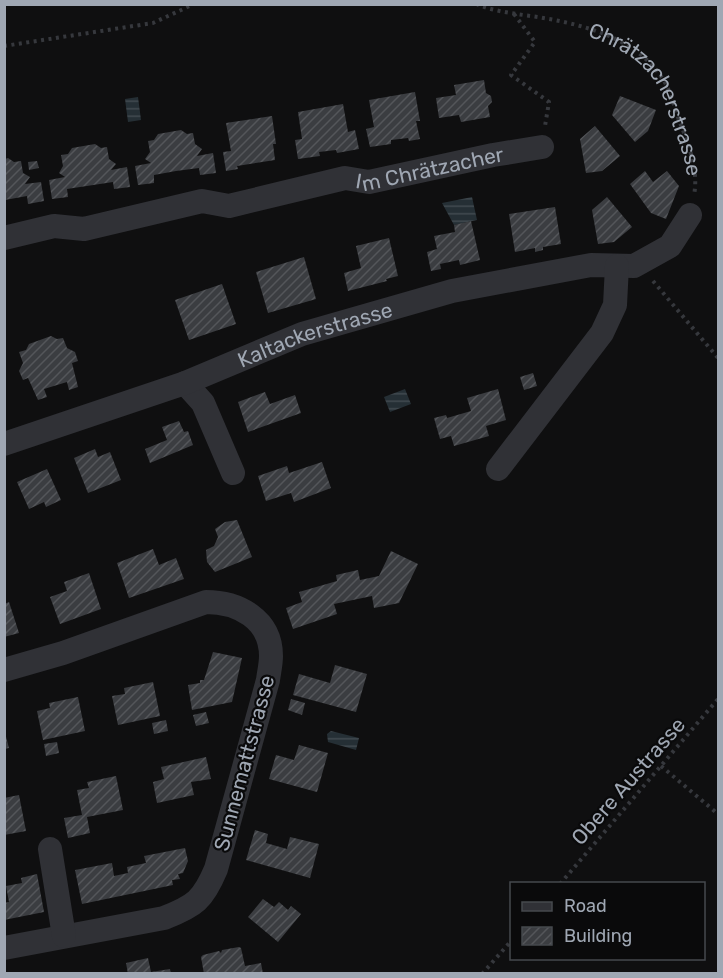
<svg xmlns="http://www.w3.org/2000/svg" width="723" height="978" viewBox="0 0 723 978" font-family="Rubik,sans-serif">
  <defs>
    <pattern id="water-rules" width="6" height="5" patternUnits="userSpaceOnUse" patternTransform="scale(1.5)"><rect width="6" height="5" fill="#252f35"/><path d="M0 2.5h6" fill="none" stroke="#414a50"/></pattern>
    <pattern id="building-hatch" width="6" height="6" patternUnits="userSpaceOnUse" patternTransform="scale(1.5)"><rect width="6" height="6" fill="#3b3d41"/><path d="M-1 1l2-2M0 6l6-6M5 7l2-2" fill="none" stroke="#54565a"/></pattern>
  </defs>
  <rect width="100%" height="100%" fill="#0f0f10"/>
  <!-- water -->
  <path fill="url(#water-rules)" d="M138 97 141 120 128 122 125 99Z
    M472 197 477 220 454 225 442 203Z
    M405 389 411 404 390 412 384 397Z
    M331 731 359 738 356 750 328 742 327 734Z"/>
  <!-- building -->
  <path fill="url(#building-hatch)" d="M484 80 486 93 491 96 492 102 488 106 490 117 461 122 459 115 439 118 436 98 456 95 454 85Z
    M415 92 420 121H416L420 139 409 141 408 138 391 140V144L370 147 366 129 374 127 369 100Z
    M620 96 656 110 648 131 635 142 612 115Z
    M343 104 348 132 355 130 359 149 337 153 336 150 319 152 320 156 298 159 295 140 302 139 298 112Z
    M272 116 276 144H273L275 160 237 166 238 169 226 171 223 152 231 151 226 123Z
    M595 126 620 156 602 171 586 173 580 139Z
    M181 130 187 134 193 133 195 144 202 149 197 156 213 153 216 173 200 175 199 168 176 171 154 175V183L138 185 135 166 151 163 145 159 150 152 148 141 154 140 158 134Z
    M95 144 101 148 107 147 109 159 116 164 111 170 127 167 130 187 114 189 113 182 67 189 68 197 52 199 49 180 65 177 59 173 63 166 61 155 68 154 72 148Z
    M8 158 14 162 21 161 23 173 30 177 25 184 41 182 44 201 28 204 27 196 5 200V159Z
    M37 161 39 168 29 170 28 162Z
    M645 171 653 182 667 171 679 186 666 219 651 213 630 184Z
    M607 197 632 227 614 242 598 244 592 210Z
    M555 207 561 244 543 247V250L535 252V248L515 252 509 214Z
    M471 221 480 260 460 265 459 260 440 264 441 269 431 271 427 252 437 249 434 236 455 232 454 225Z
    M389 238 398 276 386 279 387 281 348 291 344 273 361 268 356 246Z
    M304 257 316 299 268 313 256 272Z
    M222 284 236 324 189 340 175 300Z
    M51 336 57 339 63 338 67 348 75 352 78 361 72 363 78 387 69 390 67 382 44 389 47 397 38 400 28 378 23 380 19 371 23 363 19 352 26 350 29 344Z
    M533 373 537 386 524 390 520 377Z
    M498 389 506 420 486 426 489 436 454 446 451 436 440 439 434 418 446 415 447 418 471 411 467 398Z
    M265 392 270 404 295 395 301 413 248 432 238 402Z
    M179 421 184 432 188 431 193 445 150 463 145 449 167 440 162 427Z
    M95 449 98 457 110 452 121 480 88 493 74 458Z
    M322 462 331 488 294 502 291 493 266 501 258 476 287 466 289 473Z
    M47 469 61 500 46 507 44 502 29 509 17 482Z
    M237 520 252 557 215 572 207 562 206 550 214 546 218 537 215 529 225 522Z
    M153 549 159 565 176 558 184 579 129 598 117 563Z
    M391 551 418 564 399 603 374 608 372 596 334 604 337 614 293 629 286 608 302 602 299 592 337 581 336 575 358 570 360 580 379 576Z
    M89 573 101 609 60 624 50 597 67 591 64 582Z
    M9 602 19 633 4 637V604Z
    M213 652 242 658 232 702 192 710 188 685 200 683V680H204Z
    M335 665 367 674 356 712 293 695 299 674 330 683Z
    M153 682 160 716 118 725 112 696 125 694 124 688Z
    M78 697 85 731 43 740 37 711 50 708 49 703Z
    M291 699 305 703 302 715 288 710Z
    M206 712 209 723 196 726 193 715Z
    M166 720 168 731 154 734 152 723Z
    M4 729 9 748 4 749Z
    M57 742 59 753 46 756 44 744Z
    M299 745 328 753 317 792 269 779 276 755 294 760Z
    M206 757 211 779 191 782 194 795 157 803 153 782 164 779 161 767Z
    M116 776 123 810 87 817 90 833 68 838 64 818 82 815 77 790 89 788 87 782Z
    M19 795 26 831 4 835V798Z
    M255 830 268 834 266 843 287 849 290 837 319 844 310 878 246 860Z
    M185 848 188 861 183 873 178 874 180 879 172 880 173 885 82 904 75 870 112 863 114 876 128 873 127 867 146 863 144 856Z
    M37 874 44 912 4 920V903L9 902 6 886 22 883 21 878Z
    M263 899 274 907 279 902 288 910 291 906 301 914 278 942 248 917Z
    M239 947 241 948 245 966 261 963 263 974H204L201 957 203 955 219 951 221 953 222 950Z
    M148 958 151 972 170 969 171 974H128L126 963Z"/>
  <g fill="none" stroke-linecap="round" stroke-linejoin="round">
    <!-- path -->
    <g stroke="#36383d" stroke-width="4" stroke-dasharray="3 4.5" stroke-linecap="butt">
      <path id="s1" d="M476 4C496 12 517 14 538 17 585 25 638 38 664 81 671 92 674 107 679 120 688 143 699 170 694 195"/>
      <path d="M514 14 535 42 511 75 549 102 545 126"/>
      <path d="M4 46 153 23 194 4"/>
      <path d="M653 281 718 358"/>
      <path d="M661 766 718 814"/>
      <path d="M560 884 718 699"/>
      <path d="M482 974 512 940"/>
    </g>
    <!-- minor -->
    <g stroke="#303136" stroke-width="24">
      <path id="s2" d="M4 238 54 226 84 229 202 201 229 206 345 178 369 182 493 155 542 147"/>
      <path d="M185 383 203 403 233 473"/>
      <path id="s3" d="M4 444 185 383 302 334 452 291 591 265 634 266 670 246 690 215"/>
      <path d="M498 469 602 333 615 305 617 266"/>
      <path d="M4 670 63 653 206 602C238 602 271 619 271 656 271 664 269 672 268 680L216 869C203 900 195 906 164 918L4 948"/>
      <path d="M50 849 64 936"/>
    </g>
  </g>
  <g text-anchor="middle" dominant-baseline="central" stroke-width="4.5" stroke-linejoin="round" paint-order="stroke">
    <!-- street labels -->
    <g font-size="21" fill="#9fa7b3" stroke="#0a0a0b">
      <text stroke="none"><textPath href="#s1" startOffset="213">Chrätzacherstrasse</textPath></text>
      <text stroke="none"><textPath href="#s2" startOffset="436">Im Chrätzacher</textPath></text>
      <text stroke="none"><textPath href="#s3" startOffset="330">Kaltackerstrasse</textPath></text>
      <text transform="translate(244 763) rotate(-75)">Sunnemattstrasse</text>
      <text transform="translate(628 781) rotate(-49)">Obere Austrasse</text>
    </g>
  </g>
  <!-- border -->
  <rect width="723" height="978" fill="none" stroke="#9fa7b3" stroke-width="12"/>
  <!-- legend -->
  <rect x="510" y="882" width="195" height="78" fill="#0a0a0b" stroke="#46494e" stroke-width="1.5"/>
  <rect x="522" y="902" width="30" height="9" fill="#303136" stroke="#46494e" stroke-width="1.5"/>
  <text x="564" y="912" font-size="18" fill="#9fa7b3">Road</text>
  <rect x="522" y="927" width="30" height="18" fill="url(#building-hatch)" stroke="#46494e" stroke-width="1.5"/>
  <text x="564" y="942" font-size="18" fill="#9fa7b3">Building</text>
</svg>
